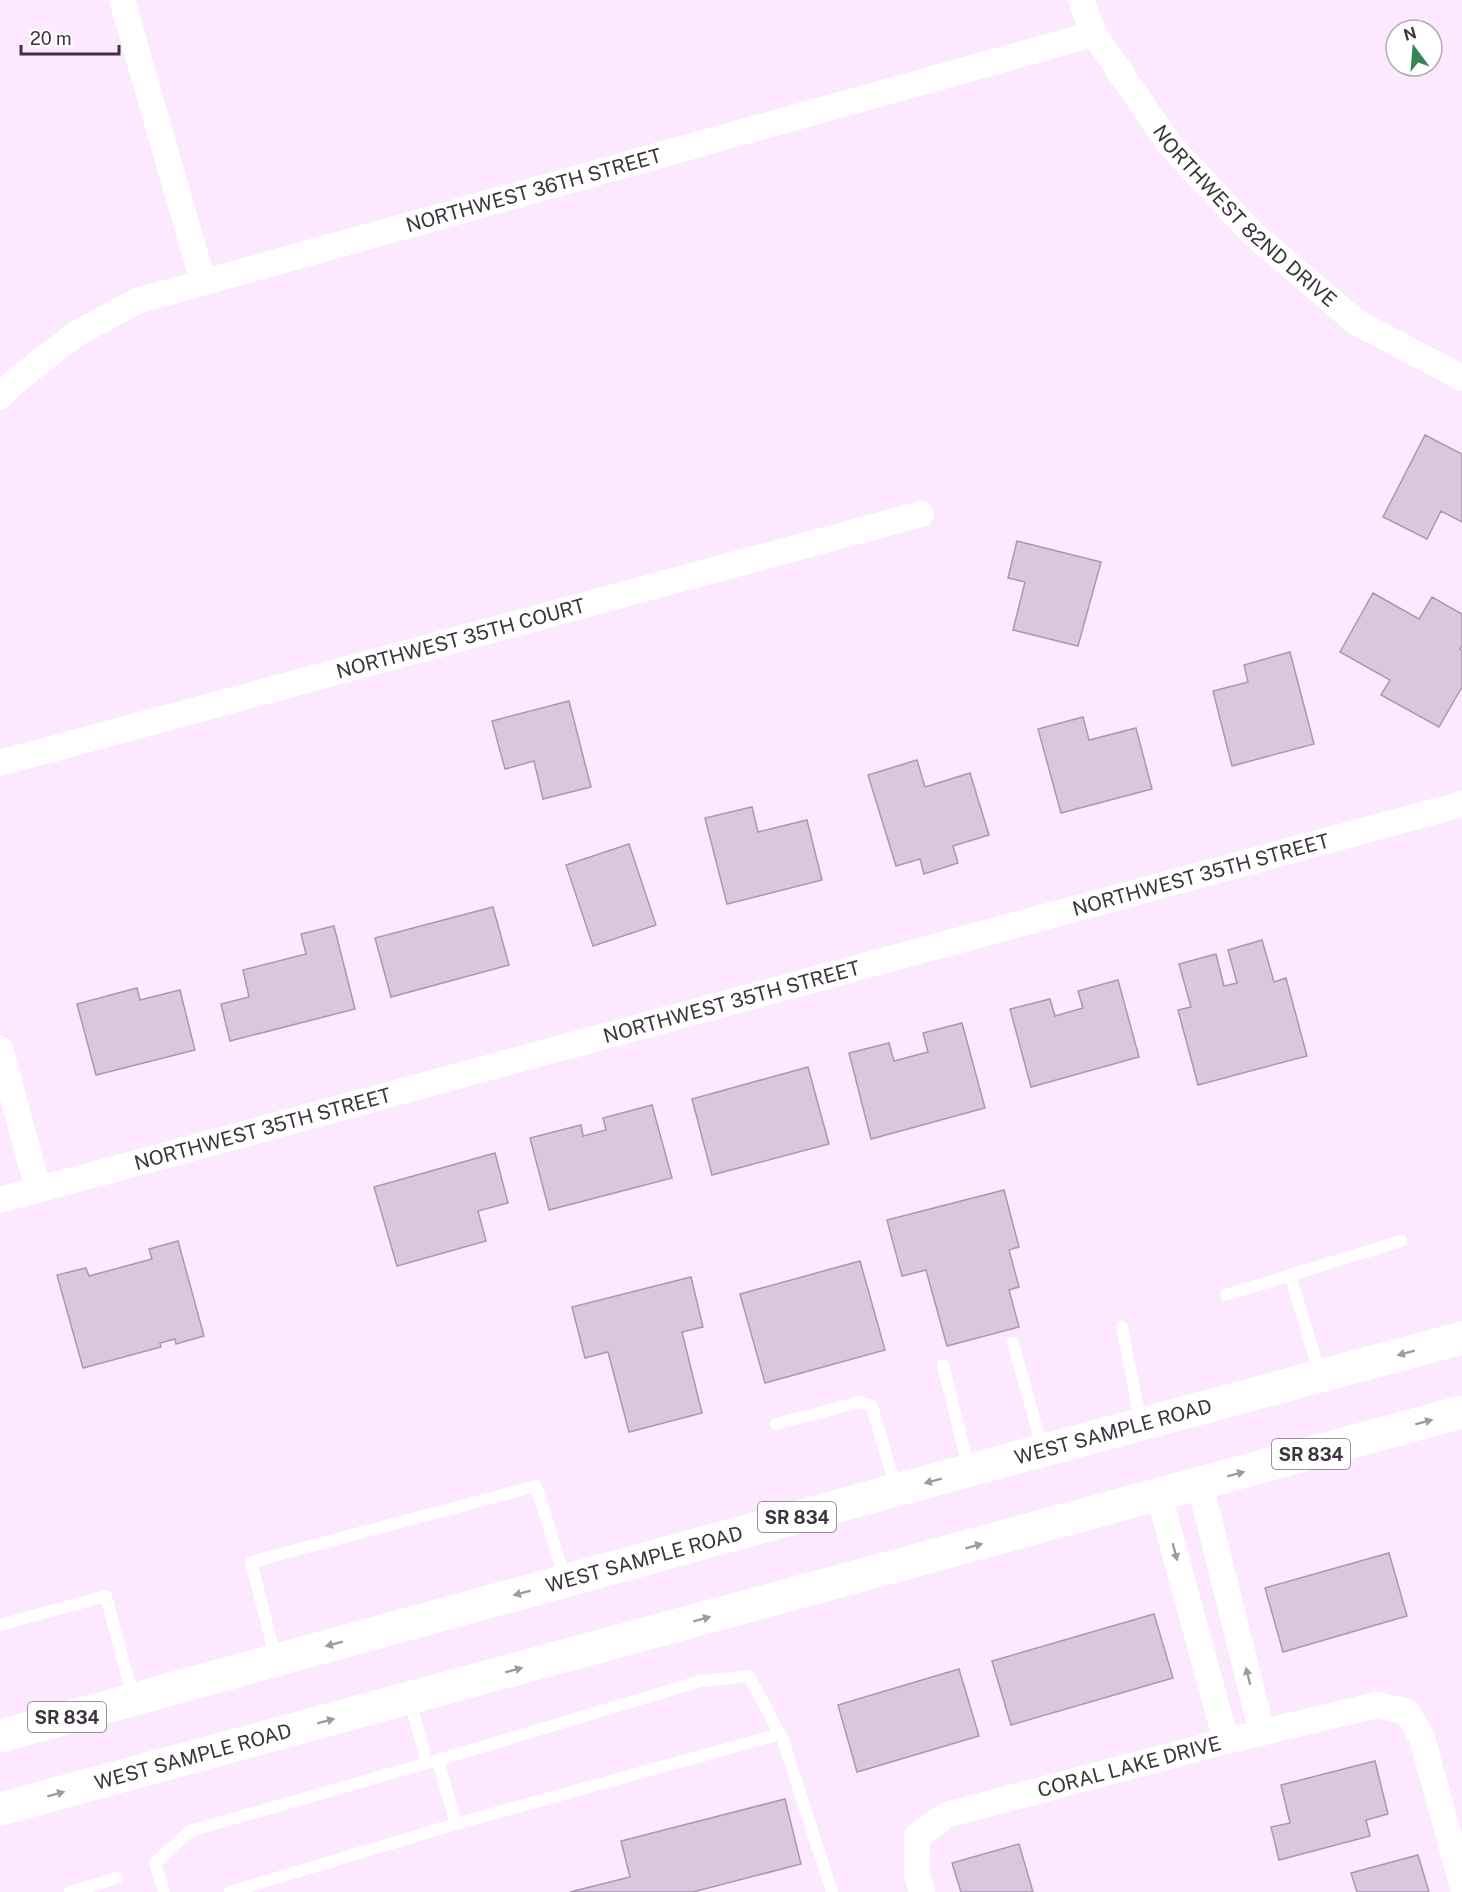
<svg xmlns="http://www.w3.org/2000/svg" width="1462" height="1892" viewBox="0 0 1462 1892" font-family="'Public Sans',sans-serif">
  <rect width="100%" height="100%" fill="#fce8ff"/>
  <!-- building -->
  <path fill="#dbc6e0" stroke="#ac97b1" stroke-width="1.5" d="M1425 435 1462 454V522L1441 511 1427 539 1383 517Z
    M1017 541 1101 562 1078 646 1013 630 1025 582 1008 578Z
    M1373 593 1419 619 1432 597 1462 614V646L1460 649 1462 651V687L1439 727 1381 695 1390 680 1340 652Z
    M1290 652 1314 744 1232 766 1213 691 1248 682 1244 665Z
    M569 701 591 787 543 799 534 761 505 769 492 721Z
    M1083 717 1089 740 1136 728 1152 789 1061 813 1038 729Z
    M917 760 925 787 970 773 989 835 953 846 958 863 924 874 920 859 896 866 868 775Z
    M752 807 758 832 807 820 822 880 727 904 705 818Z
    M629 844 656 925 593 946 566 865Z
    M493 907 509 965 391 997 375 938Z
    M334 926 355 1009 230 1041 221 1004 249 997 243 970 306 954 301 934Z
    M1262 940 1274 982 1286 978 1307 1056 1198 1085 1178 1010 1191 1007 1179 964 1216 954 1224 986 1237 983 1228 950Z
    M1118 980 1139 1057 1031 1087 1010 1009 1050 999 1055 1016 1083 1008 1078 991Z
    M137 988 140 1000 180 990 195 1050 96 1075 77 1004Z
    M962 1023 985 1108 871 1139 849 1053 889 1043 894 1061 928 1052 923 1033Z
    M808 1067 829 1144 712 1175 692 1099Z
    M652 1105 672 1178 549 1210 530 1138 581 1125 583 1136 606 1130 603 1118Z
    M495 1153 508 1203 478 1211 486 1241 397 1266 374 1187Z
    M1004 1190 1019 1247 1009 1250 1019 1287 1009 1290 1019 1327 947 1346 926 1270 902 1276 887 1220Z
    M178 1241 204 1336 176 1344 175 1339 160 1343 161 1347 83 1368 57 1275 86 1268 89 1276 152 1259 149 1249Z
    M860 1261 885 1350 765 1383 740 1294Z
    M691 1277 703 1327 682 1332 702 1413 629 1432 608 1352 585 1358 572 1307Z
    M1389 1553 1407 1616 1283 1652 1265 1588Z
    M1154 1614 1173 1678 1011 1725 992 1661Z
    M959 1669 979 1736 857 1772 838 1705Z
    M1375 1761 1388 1814 1366 1820 1370 1836 1279 1860 1271 1827 1290 1823 1281 1785Z
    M785 1799 801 1864 693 1892H570L630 1877 621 1841Z
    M1019 1844 1033 1892H961L952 1863Z
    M1418 1855 1429 1892H1357L1351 1873Z"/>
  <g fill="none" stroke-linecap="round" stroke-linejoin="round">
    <!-- service -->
    <path stroke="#fff" stroke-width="12" d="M1290 1275 1320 1374
      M1226 1295 1401 1241
      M1122 1327 1141 1423
      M1013 1343 1043 1450
      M943 1365 969 1470
      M776 1424 860 1402 872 1406 896 1489
      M0 1625 106 1596 133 1698
      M276 1659 251 1562 536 1486 565 1578
      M410 1700 427 1763
      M456 1824 780 1734
      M70 1892 117 1878
      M164 1892 155 1863 190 1831 438 1760 701 1681 749 1676 783 1740 832 1892
      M230 1892 456 1824 438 1760"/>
    <!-- minor -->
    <g stroke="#fff" stroke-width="26">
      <path d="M122 0 203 282"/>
      <path id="s1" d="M1081 0 1094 34 1170 145 1252 233 1356 322 1462 378"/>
      <path id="s2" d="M0 397 14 382 76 334 137 301 1094 34"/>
      <path id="s3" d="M0 763 921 514"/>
      <path d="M0 1049 38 1189"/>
      <path id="s4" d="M0 1200 1462 804"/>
      <path d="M1200 1484 1262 1732"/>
      <path d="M1159 1495 1226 1741"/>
      <path id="s5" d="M922 1892 917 1874V1836L946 1815 1226 1741 1377 1705 1407 1712 1422 1738 1462 1884"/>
    </g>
    <!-- primary -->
    <g stroke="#fff" stroke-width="33">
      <path id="s6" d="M0 1736 896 1490 1462 1338"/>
      <path id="s7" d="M0 1809 1462 1412"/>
    </g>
  </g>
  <!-- one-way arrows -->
  <defs><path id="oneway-solid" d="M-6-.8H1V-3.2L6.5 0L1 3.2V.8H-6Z" transform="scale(1.5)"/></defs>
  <g fill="#9e9a9f">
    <use href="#oneway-solid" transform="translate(1406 1353) rotate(165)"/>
    <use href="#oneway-solid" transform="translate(1424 1422) rotate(-15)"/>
    <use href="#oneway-solid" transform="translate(1236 1474) rotate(-15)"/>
    <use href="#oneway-solid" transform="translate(933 1481) rotate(165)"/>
    <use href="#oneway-solid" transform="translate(974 1546) rotate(-15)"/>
    <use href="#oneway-solid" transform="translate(1175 1552) rotate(75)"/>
    <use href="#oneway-solid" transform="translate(522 1593) rotate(165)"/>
    <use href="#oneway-solid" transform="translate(702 1619) rotate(-15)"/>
    <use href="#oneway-solid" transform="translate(334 1644) rotate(165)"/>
    <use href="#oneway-solid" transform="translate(514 1670) rotate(-15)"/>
    <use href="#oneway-solid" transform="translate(1248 1676) rotate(-104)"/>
    <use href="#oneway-solid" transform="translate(326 1721) rotate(-15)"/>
    <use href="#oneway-solid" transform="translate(56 1794) rotate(-15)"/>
  </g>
  <g text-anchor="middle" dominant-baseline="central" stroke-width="5" stroke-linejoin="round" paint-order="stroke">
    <!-- shield labels -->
    <g fill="#fff" stroke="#777179" stroke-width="1.5">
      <rect x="1272" y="1439" width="78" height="30" rx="4.5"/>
      <rect x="758" y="1502" width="78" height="30" rx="4.5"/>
      <rect x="28" y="1702" width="78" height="30" rx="4.5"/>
    </g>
    <g font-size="18" font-weight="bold" fill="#3d343f">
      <text x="1311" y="1454">SR 834</text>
      <text x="797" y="1517">SR 834</text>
      <text x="67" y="1717">SR 834</text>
    </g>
    <!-- street labels -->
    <g font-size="20" fill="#3d343f" stroke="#fff">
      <text stroke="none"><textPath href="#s2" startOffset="580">NORTHWEST 36TH STREET</textPath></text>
      <text stroke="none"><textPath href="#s1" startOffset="274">NORTHWEST 82ND DRIVE</textPath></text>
      <text stroke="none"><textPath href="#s3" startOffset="477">NORTHWEST 35TH COURT</textPath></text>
      <text stroke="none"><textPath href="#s4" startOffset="1244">NORTHWEST 35TH STREET</textPath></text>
      <text stroke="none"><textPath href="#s4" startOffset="758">NORTHWEST 35TH STREET</textPath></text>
      <text stroke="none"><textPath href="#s4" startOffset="272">NORTHWEST 35TH STREET</textPath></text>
      <text stroke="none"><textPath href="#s6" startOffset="1154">WEST SAMPLE ROAD</textPath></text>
      <text stroke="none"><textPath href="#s6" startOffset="668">WEST SAMPLE ROAD</textPath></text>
      <text stroke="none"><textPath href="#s7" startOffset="200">WEST SAMPLE ROAD</textPath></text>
      <text stroke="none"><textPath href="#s5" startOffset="282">CORAL LAKE DRIVE</textPath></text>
    </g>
  </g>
  <!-- north arrow -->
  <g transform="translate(1414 48) rotate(344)"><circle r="28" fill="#ffffff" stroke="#b1aeb2" stroke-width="1.5"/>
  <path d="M0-4.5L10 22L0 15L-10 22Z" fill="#348657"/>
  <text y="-9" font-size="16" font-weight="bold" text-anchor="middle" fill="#3d343f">N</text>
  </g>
  <!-- scale -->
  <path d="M21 45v9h98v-9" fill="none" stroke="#3d343f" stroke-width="3"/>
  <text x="30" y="45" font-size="18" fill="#3d343f" stroke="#ffffff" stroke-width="4.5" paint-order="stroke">20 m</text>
</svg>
